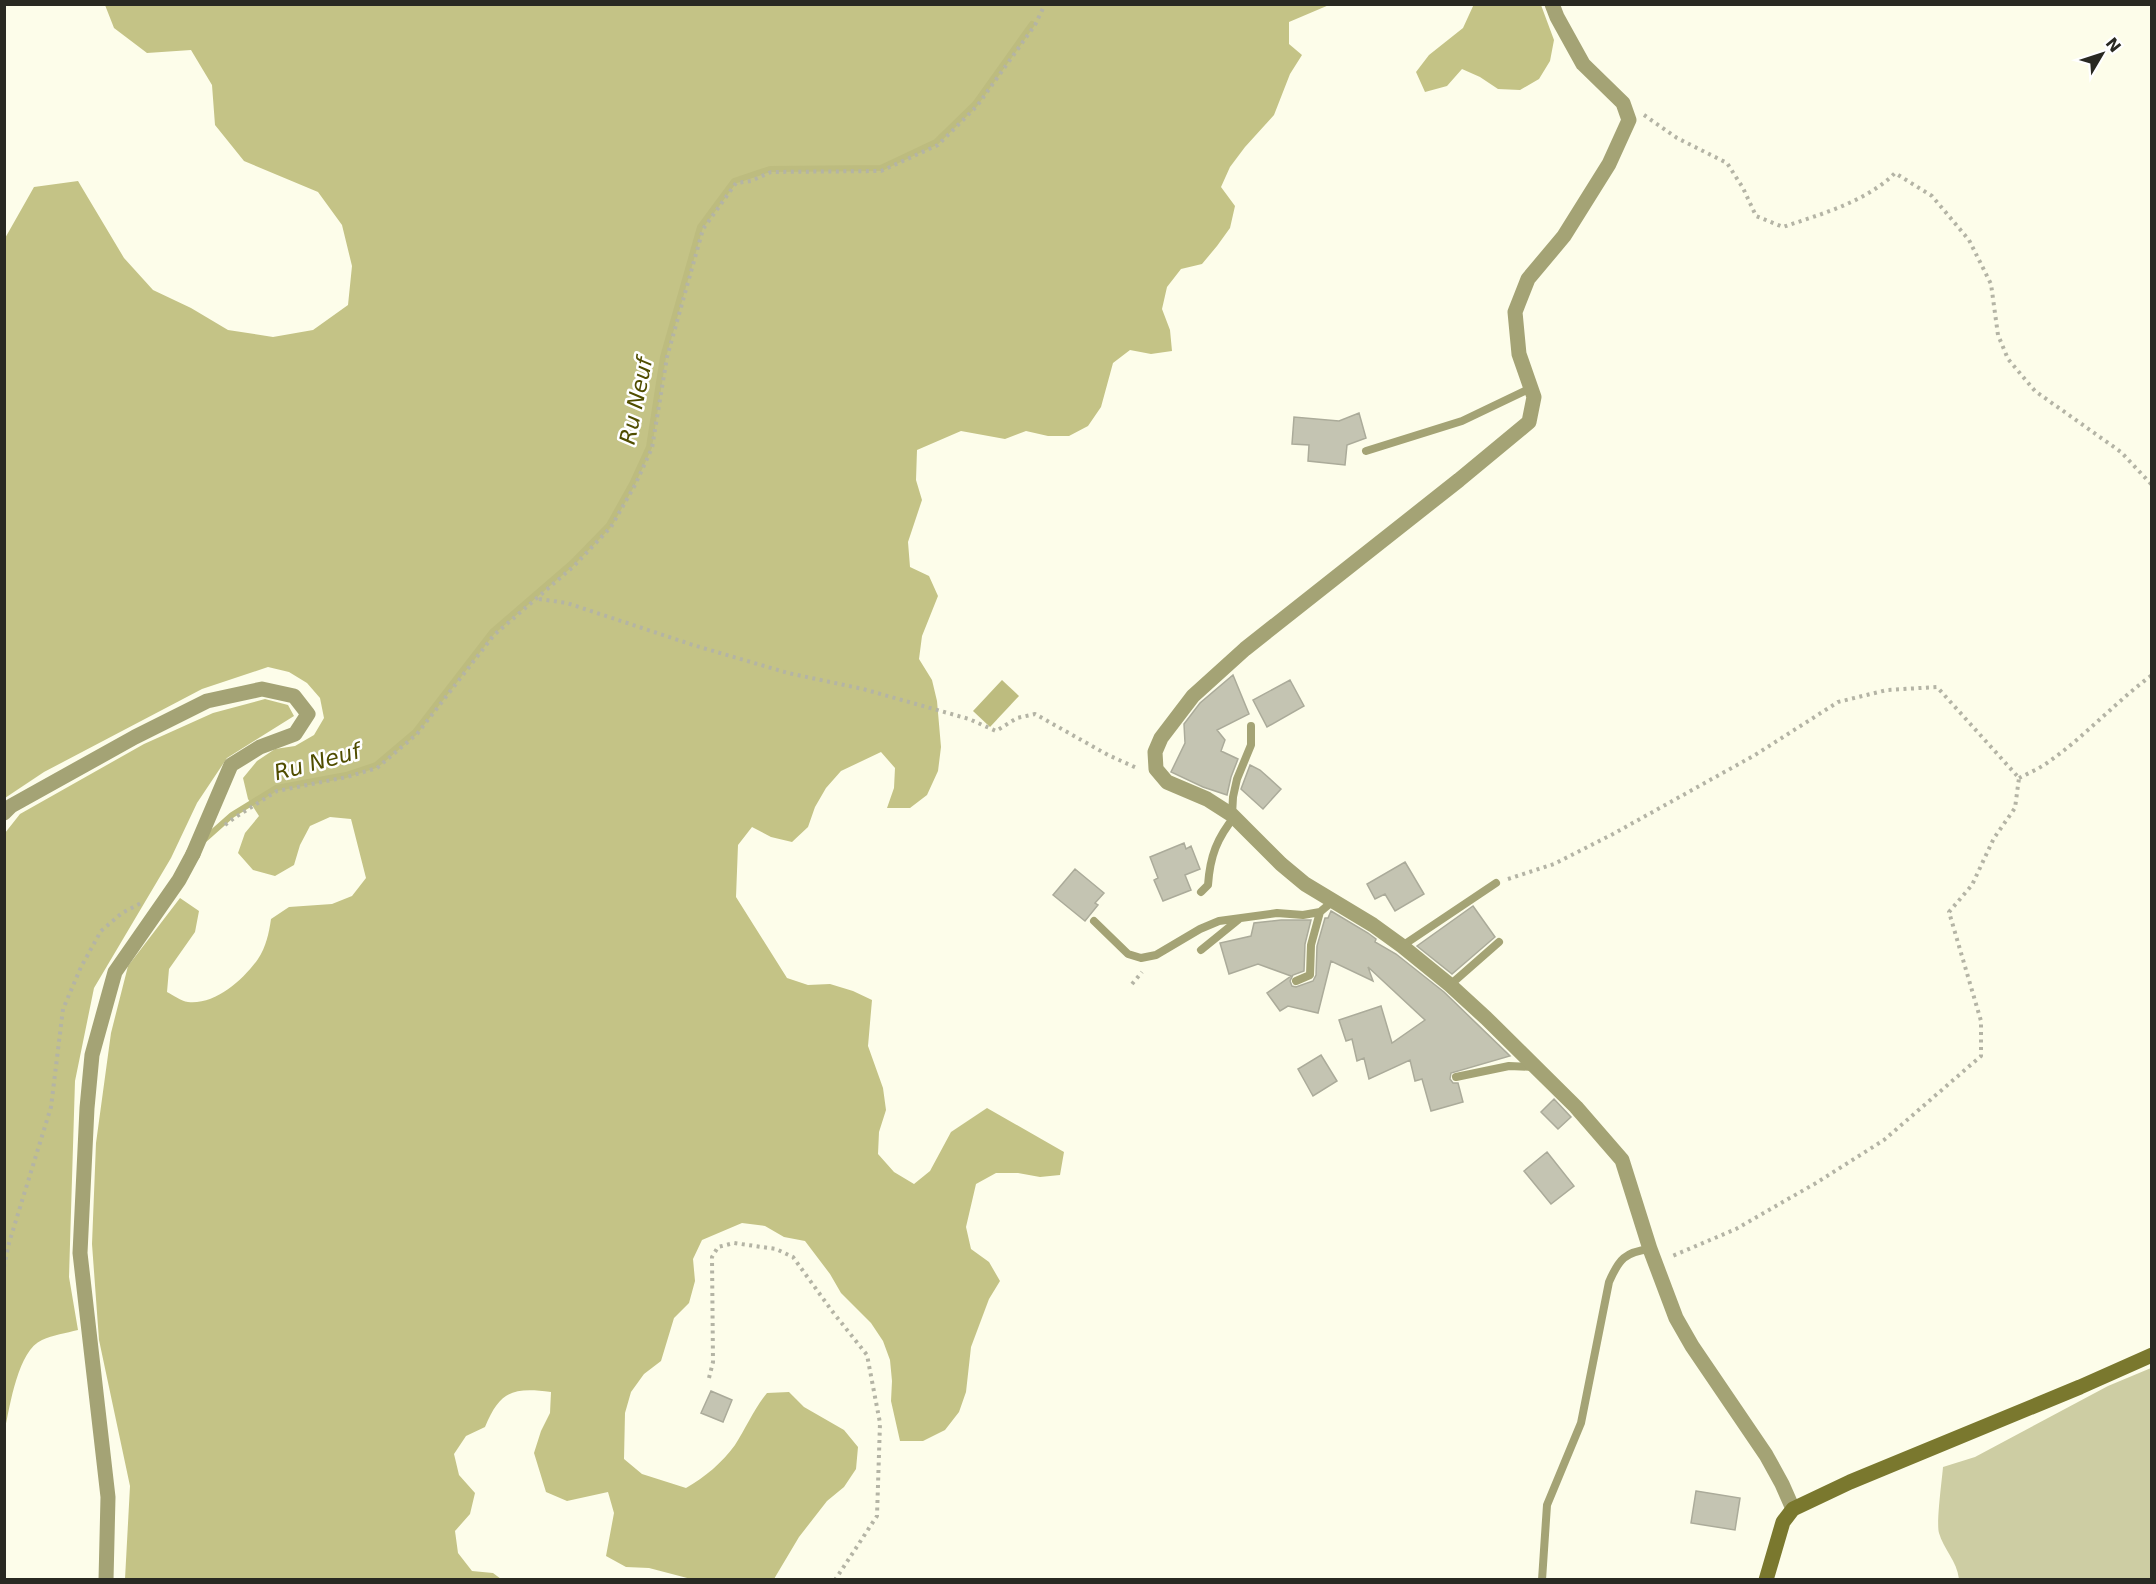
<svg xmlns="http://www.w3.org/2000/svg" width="2156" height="1584" viewBox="0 0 2156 1584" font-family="'DejaVu Sans',sans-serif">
  <rect width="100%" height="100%" fill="#fdfdea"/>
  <!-- green -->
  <path fill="#cdcda3" d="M2151 1368V1579H1959C1957 1561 1943 1548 1939 1533 1936 1523 1942 1480 1943 1467L1975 1457 2108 1386Z"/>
  <!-- forest -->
  <path fill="#c4c386" d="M1474 4 1541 5 1554 40 1550 61 1539 79 1520 90 1498 89 1480 77 1462 69 1447 86 1425 92 1416 72 1429 55 1463 28Z
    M105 5H1329L1289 22V44L1302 55 1290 74 1274 115 1245 147 1230 167 1221 187 1235 206 1230 228 1217 246 1202 264 1181 269 1167 287 1162 309 1170 330 1172 351 1151 354 1130 350 1113 363 1101 407 1088 426 1069 436H1048L1026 431 1005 439 961 431 917 450 916 480 922 500 908 542 910 567 929 576 938 596 922 636 919 659 932 680 937 701 941 747 938 771 927 795 910 808H887L894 788 895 768 881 752 841 771 826 788 815 807 808 827 792 842 771 837 752 827 738 845 736 897 787 978 808 985 830 984 853 991 872 1000 868 1046 883 1088 886 1110 879 1132 878 1154 894 1172 914 1184 930 1171 951 1132 987 1108 1064 1152 1060 1175 1040 1177 1018 1173H996L976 1184 966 1227 971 1249 989 1262 1000 1281 989 1299 971 1347 966 1392 959 1412 945 1430 923 1441H900L891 1401 892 1381 890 1360 883 1341 871 1323 841 1293 830 1274 805 1241 784 1237 765 1226 742 1223 702 1240 693 1259 695 1281 689 1303 674 1318 661 1361 644 1374 631 1392 625 1413 624 1459 642 1474 686 1488C705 1477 722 1463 735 1445 746 1428 754 1409 767 1393L789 1392 804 1407 844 1430 858 1447 856 1469 844 1487 827 1501 799 1537 774 1579H691L649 1568 626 1567 606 1556 614 1513 608 1492 567 1501 546 1492 534 1453 541 1431 550 1413 551 1392C513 1387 500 1391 485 1427L466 1436 454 1454 459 1475 475 1493 470 1514 455 1531 458 1553 472 1571 493 1573 501 1579H125L130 1486 99 1340 92 1244 96 1143 111 1033 128 966 180 898 199 911 195 932 169 969 167 992C173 995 181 1001 188 1002 215 1005 243 980 258 959 266 947 269 933 271 919L289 907 332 904 352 896 366 878 351 819 330 817 310 826 300 845 294 865 275 876 253 870 238 853 245 833 259 816 248 799 243 778 257 761 275 749 295 746 314 735 324 718 320 698 307 683 289 672 268 667 202 689 44 772 5 798 4 240 34 187 78 181 124 258 153 290 191 308 228 330 273 337 313 330 348 305 352 266 342 225 318 192 244 161 215 125 212 85 191 50 147 53 114 28Z
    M265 699 288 705 294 716 227 758 197 803 171 858 94 988 75 1081 69 1277 78 1330C66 1333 53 1335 42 1340 18 1350 10 1406 5 1429V833L20 814 144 744 213 713Z"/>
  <!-- water -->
  <path fill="#bdbc7f" d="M1002 680 1019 696 990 727 973 711Z"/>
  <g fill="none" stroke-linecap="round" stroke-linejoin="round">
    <!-- stream -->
    <path stroke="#bdbc7f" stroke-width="6" d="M205 839 232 815 276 788 346 775 376 765 415 732 492 632 572 563 609 525 632 484 649 447 663 357 700 227 734 181 770 169 881 168 936 142 975 104 1032 24"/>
  </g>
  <!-- building -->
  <path fill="#c4c4b2" stroke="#abab9a" stroke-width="1.5" d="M1359 413 1366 438 1347 445 1345 465 1308 461 1309 445 1292 444 1294 417 1339 421Z
    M1233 675 1249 714 1217 730 1225 740 1221 751 1238 759 1231 777 1227 795 1203 787 1171 772 1185 743 1184 724 1200 703Z
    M1290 680 1304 706 1267 727 1253 700Z
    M1250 765 1260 770 1281 789 1263 809 1241 789Z
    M1184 843 1186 849 1191 846 1200 869 1185 875 1191 890 1163 901 1154 880 1158 878 1150 857Z
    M1405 862 1424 894 1395 911 1385 894 1375 899 1367 884Z
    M1075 869 1104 893 1095 903 1098 905 1085 921 1053 895Z
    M1473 906 1495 937 1452 974 1417 946Z
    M1331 911 1368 933 1376 939 1375 942 1396 954 1444 992 1510 1056 1451 1073 1450 1079 1453 1083H1458L1463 1102 1431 1111 1422 1079 1415 1081 1410 1060 1369 1079 1364 1058 1357 1061 1352 1039 1346 1041 1339 1020 1381 1006 1392 1043 1425 1020 1368 967 1373 981 1331 961 1318 1013 1288 1006 1280 1011 1267 993 1291 976 1258 964 1229 974 1220 943 1251 936 1254 923 1281 920H1311L1305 944 1304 971 1293 975 1290 981 1292 986 1296 987 1313 981 1316 975 1317 946 1325 918H1328Z
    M1321 1055 1337 1081 1313 1096 1298 1069Z
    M1554 1099 1571 1117 1558 1129 1541 1112Z
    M1547 1152 1574 1186 1551 1204 1524 1171Z
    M711 1391 732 1400 723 1422 701 1413Z
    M1696 1491 1740 1498 1735 1530 1691 1523Z"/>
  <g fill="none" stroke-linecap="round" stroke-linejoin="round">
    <!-- path -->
    <path stroke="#b4b4a5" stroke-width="4" stroke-dasharray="3 4.5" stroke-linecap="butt" d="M1644 115 1677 138 1727 163 1743 188 1756 216 1783 227C1821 214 1866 202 1895 173L1932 196 1969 240 1991 284 1998 335 2008 359 2035 391 2121 452 2152 485
      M539 599 567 603 693 645 788 673 863 689 969 719 996 731 1017 718 1035 714 1108 755 1139 769
      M2019 778C2027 774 2036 770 2044 765 2083 739 2114 703 2152 675
      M225 825 234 818 277 791 347 777 377 768 417 734 494 635 574 566 611 527 635 485 652 448 667 357 703 229 736 183 751 181 771 172 881 171 938 145 977 106 1035 25 1045 4
      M1508 879 1554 864 1613 834 1755 755 1838 702 1887 690 1937 687 2019 778 2015 808 1994 838 1972 885 1949 912 1981 1021V1056L1884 1140 1816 1183 1736 1229 1670 1257
      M1132 984 1142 972
      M4 1267 9 1243 51 1107 63 1009 81 967 101 931 122 913 141 903
      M709 1378 713 1362 712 1257 718 1247 734 1243 776 1249 793 1257 832 1311 867 1355 880 1423 877 1516 835 1580"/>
    <!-- service -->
    <path stroke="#a4a375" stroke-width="8" d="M1366 451 1462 421 1531 388
      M1232 815 1233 797 1237 779 1251 745V726
      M1201 892 1208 885C1210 856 1217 838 1235 816
      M1094 921 1128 954 1141 958 1156 955 1200 929 1219 921 1277 913 1303 915 1320 912 1333 901
      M1402 946 1496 883
      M1201 950 1238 920
      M1296 981 1310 975 1311 945 1320 912
      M1450 985 1499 942
      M1456 1077 1509 1066 1534 1067
      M1542 1580 1547 1505 1581 1423 1609 1282C1619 1259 1625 1252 1650 1249"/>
    <!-- minor -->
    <path stroke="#a4a375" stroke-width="15" d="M1552 4 1557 17 1583 64 1623 103 1629 120 1609 164 1564 236 1528 279 1515 312 1519 354 1534 397 1529 422 1459 480 1245 649 1193 696 1161 738 1155 752 1156 769 1167 782 1207 799 1232 815 1281 864 1305 884 1373 925 1402 946 1450 985 1486 1018 1576 1107 1622 1160 1650 1249 1676 1318 1692 1346 1766 1455 1782 1484 1793 1509
      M106 1580 108 1497 80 1253 87 1108 92 1055 115 972 179 880 193 854"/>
    <!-- tertiary -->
    <path stroke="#a4a375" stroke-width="15" d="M4 813 11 806 135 737 207 701 262 689 294 696 308 714 295 734 260 747 231 765 193 854"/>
    <!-- secondary -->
    <path stroke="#7a782e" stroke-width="15" d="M1766 1580 1783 1522 1793 1509 1850 1482 2080 1387 2152 1355"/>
  </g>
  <g text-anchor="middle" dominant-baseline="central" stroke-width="5" stroke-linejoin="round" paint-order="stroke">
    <!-- water labels -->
    <g font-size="22" font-style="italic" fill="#504d00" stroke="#fff">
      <text transform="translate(636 401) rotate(-78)">Ru Neuf</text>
      <text transform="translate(317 762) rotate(-15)">Ru Neuf</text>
    </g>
  </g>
  <!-- border -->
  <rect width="2156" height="1584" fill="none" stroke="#292922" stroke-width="12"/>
  <!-- north arrow -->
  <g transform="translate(2102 54) rotate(51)" stroke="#ffffff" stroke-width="4.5" paint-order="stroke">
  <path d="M0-4.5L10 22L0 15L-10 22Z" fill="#292922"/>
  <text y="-9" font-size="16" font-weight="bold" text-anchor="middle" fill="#292922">N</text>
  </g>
</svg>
